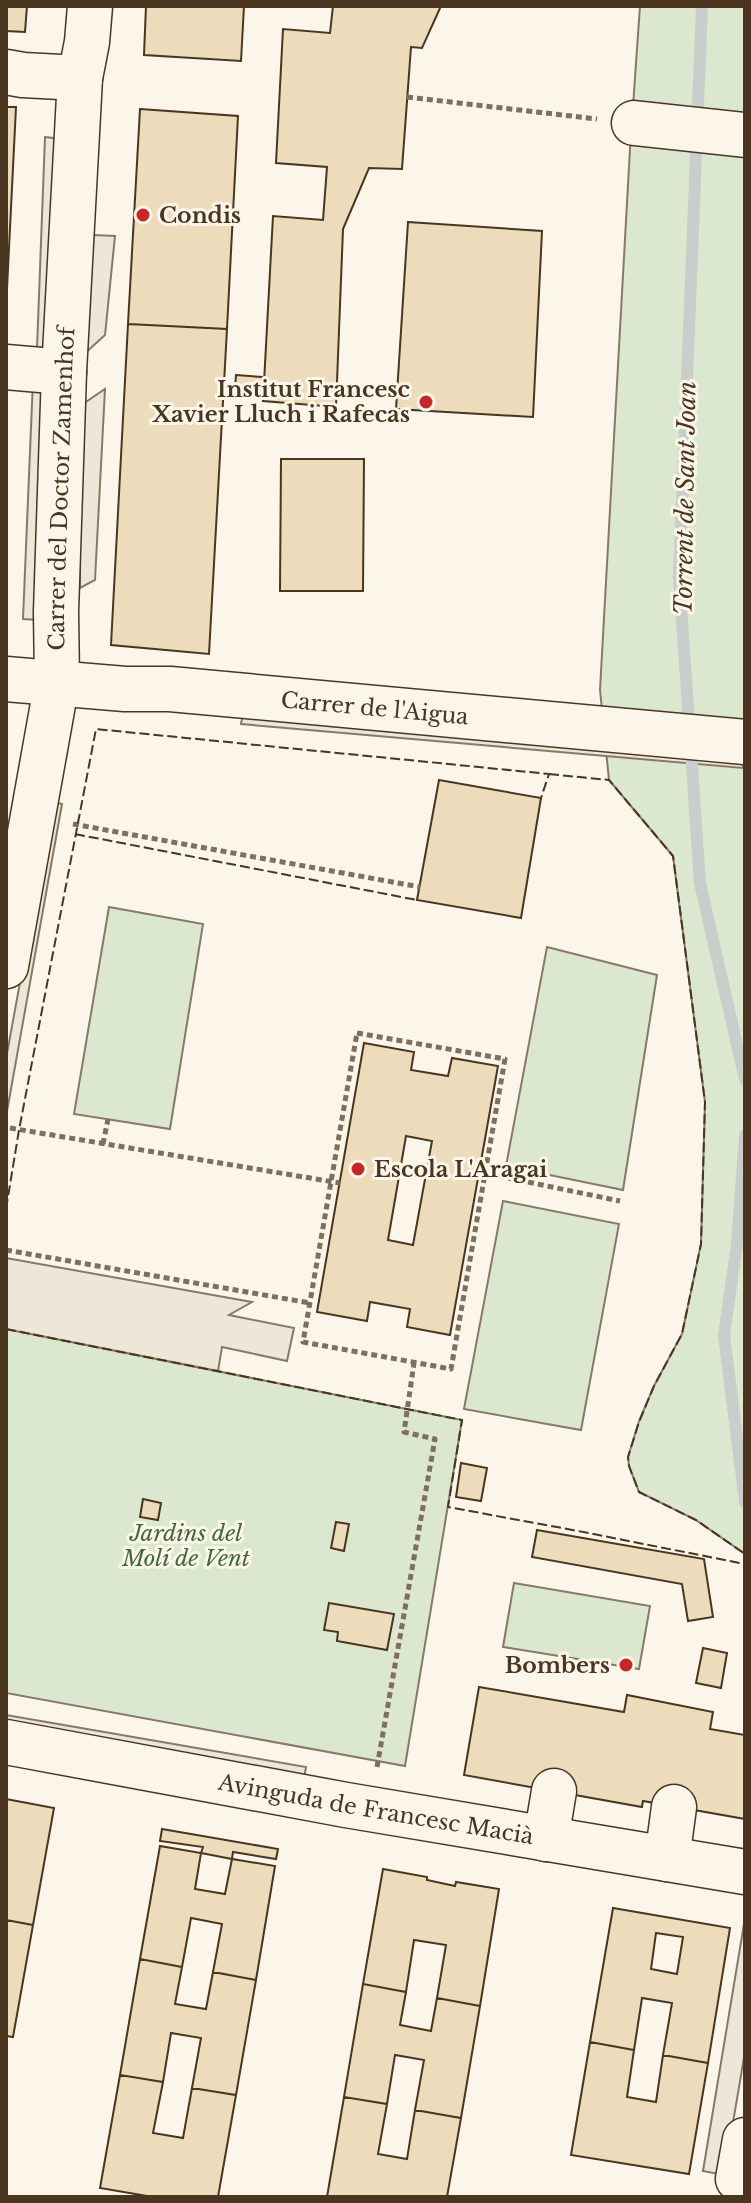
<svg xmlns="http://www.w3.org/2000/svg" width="751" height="2203" viewBox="0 0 751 2203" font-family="'Libre Baskerville',serif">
  <rect width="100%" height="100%" fill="#fbf6e9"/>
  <!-- green -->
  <path fill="#dce7d0" stroke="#887966" stroke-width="2" d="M640 6H745V1554L696 1520 639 1492 629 1466 628 1457 639 1421 654 1386 682 1334 701 1244 705 1102 673 856 609 780 600 690 630 149Z
    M109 907 203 924 170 1129 74 1114Z
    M547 947 657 975 623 1190 506 1166Z
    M503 1201 619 1224 581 1430 464 1409Z
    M6 1329 462 1420 405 1766 6 1693Z
    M514 1583 650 1606 639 1669 503 1647Z"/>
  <!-- parking -->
  <path fill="#ede7d9" stroke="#887966" stroke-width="2" d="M45 137 61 139 52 352 37 349Z
    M93 235 115 236 105 335 82 356Z
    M33 380 50 383 39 620 23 619Z
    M105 389 95 580 80 588V406Z
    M243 712 744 757 743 768 241 724Z
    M53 802 62 804 6 1117V1059Z
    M6 1258 252 1302 229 1315 294 1328 287 1361 222 1347 218 1371 6 1329Z
    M6 1715 306 1767 304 1779 6 1726Z
    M744 1924 745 2052 724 2175 703 2171Z"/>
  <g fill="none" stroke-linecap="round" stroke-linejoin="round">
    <!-- stream -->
    <path stroke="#c9cecd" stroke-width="12" d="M702 6 679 576 700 883 745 1080
      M745 1135 737 1244 724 1335 745 1502"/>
  </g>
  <!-- building -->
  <path fill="#ecdcbc" stroke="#4a3520" stroke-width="2" fill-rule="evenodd" d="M6 6H27L25 32 6 31Z
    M146 6H244L241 61 144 55Z
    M333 6H441L422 48 411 47 402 169 369 168 343 229 336 407 263 401 273 216 323 220 327 167 276 163 283 29 330 33Z
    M6 107H16L6 309Z
    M140 109 238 116 227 329 128 324Z
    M408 222 542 231 533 417 396 409Z
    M128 324 227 329 209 654 111 645Z
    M236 375 262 377 261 391 235 388Z
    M281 459H364L363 591H280Z
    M439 780 541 798 521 918 417 900Z
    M364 1043 414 1052 411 1070 448 1076 452 1058 498 1066 450 1335 407 1327 410 1309 370 1302 367 1321 317 1312ZM406 1136 432 1141 413 1245 388 1240Z
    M461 1463 487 1468 481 1501 456 1497Z
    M143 1499 161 1503 158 1520 140 1517Z
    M336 1522 349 1524 344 1551 331 1548Z
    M537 1530 704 1559 713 1617 688 1621 682 1584 532 1557Z
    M329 1603 394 1614 387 1650 337 1641 338 1632 324 1630Z
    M703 1648 727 1653 721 1688 696 1683Z
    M479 1687 624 1712 627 1695 713 1712 710 1729 745 1735V1819L643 1801 642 1807 464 1775Z
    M6 1799 54 1808 33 1925 6 1920Z
    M162 1829 278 1849 276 1859 233 1852 232 1859 201 1853 203 1847 160 1841Z
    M160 1846 201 1853 195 1889 225 1894 232 1859 275 1866 256 1980 213 1972 222 1924 191 1918 182 1967 140 1959Z
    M383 1869 427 1877V1880L455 1886 456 1882 499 1889 480 2006 437 1998 446 1945 414 1940 406 1992 363 1984Z
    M613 1908 730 1928 708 2063 663 2055 672 2003 642 1998 634 2050 590 2042ZM656 1933 683 1937 677 1974 651 1969Z
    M6 1920 33 1925 13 2037 6 2036Z
    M140 1959 182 1967 175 2004 206 2009 213 1972 256 1980 236 2095 192 2088 201 2038 171 2033 163 2082 120 2075Z
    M363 1984 406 1992 400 2025 431 2031 437 1998 480 2006 461 2118 415 2110 424 2060 395 2055 387 2104 344 2097Z
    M590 2042 634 2050 627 2097 656 2102 663 2055 708 2063 689 2174 571 2155Z
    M120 2075 163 2082 153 2133 183 2138 192 2088 236 2095 218 2197H153L100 2188Z
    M344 2097 387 2104 378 2154 407 2159 415 2110 461 2118 447 2197H327Z"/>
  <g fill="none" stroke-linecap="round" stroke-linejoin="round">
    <!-- minor casing -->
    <g stroke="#4a3520" stroke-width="47">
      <g id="minor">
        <path d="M6 72 23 75 80 78"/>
        <path d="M634 123 745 135"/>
        <path d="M6 367 64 372"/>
        <path id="s1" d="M6 679 125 689H170L745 742"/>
        <path id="s2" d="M6 966 57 682 56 612 64 372 80 78 87 42 90 6"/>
        <path id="s3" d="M6 1742 346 1805 745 1872"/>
        <path d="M546 1839 554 1791"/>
        <path d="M667 1859 674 1807"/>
        <path d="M738 2179 745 2140"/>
      </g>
    </g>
    <!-- path -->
    <path stroke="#7f6f5c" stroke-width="5" stroke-dasharray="6 4" stroke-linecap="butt" d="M407 97 597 119
      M73 824 420 887
      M357 1033 505 1059 451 1369 303 1342Z
      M10 1128 340 1183
      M103 1144 108 1119
      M479 1172 620 1201
      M6 1250 310 1303
      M377 1767 435 1439 404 1432 414 1363"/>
    <!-- minor -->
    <use href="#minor" stroke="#fbf6e9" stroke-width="44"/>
    <!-- fence -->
    <path stroke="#4a3520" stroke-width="2" stroke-dasharray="10 4" stroke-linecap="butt" d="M549 774 609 780 673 856 705 1102 701 1244 682 1334 654 1386 639 1422 628 1457 629 1466 639 1492 696 1520 745 1554
      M75 834 417 900
      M6 1209 19 1130 96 729 549 774 541 798
      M6 1329 462 1420 448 1507 578 1531 745 1564"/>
  </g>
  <!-- markers -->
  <g fill="#c62828" stroke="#fbf6e9" stroke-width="3">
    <circle cx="143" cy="215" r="8"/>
    <circle cx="426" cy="402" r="8"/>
    <circle cx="358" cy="1169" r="8"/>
    <circle cx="626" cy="1665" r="8"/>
  </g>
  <g text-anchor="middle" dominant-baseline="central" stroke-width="6" stroke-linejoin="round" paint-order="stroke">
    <!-- poi labels -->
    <g font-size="22" font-weight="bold" fill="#4a3520" stroke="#fbf6e9" text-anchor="start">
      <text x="159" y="215">Condis</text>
      <text x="410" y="389" text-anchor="end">Institut Francesc<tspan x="410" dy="25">Xavier Lluch i Rafecas</tspan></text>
      <text x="374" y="1169">Escola L'Aragai</text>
      <text x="610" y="1665" text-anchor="end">Bombers</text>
    </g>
    <!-- street labels -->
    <g font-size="22" fill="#4a3520" stroke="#fbf6e9">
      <text stroke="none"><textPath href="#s2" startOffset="482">Carrer del Doctor Zamenhof</textPath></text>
      <text stroke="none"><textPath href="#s1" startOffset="370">Carrer de l'Aigua</textPath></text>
      <text stroke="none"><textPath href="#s3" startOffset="376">Avinguda de Francesc Macià</textPath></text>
    </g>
    <!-- park labels -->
    <g font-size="22" font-style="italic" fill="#436837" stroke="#fbf6e9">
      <text x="186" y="1533">Jardins del<tspan x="186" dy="25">Molí de Vent</tspan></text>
    </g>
    <!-- water labels -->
    <g font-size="24" font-style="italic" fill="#4a3520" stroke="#fbf6e9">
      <text transform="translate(685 498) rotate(-89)">Torrent de Sant Joan</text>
    </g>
  </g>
  <!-- border -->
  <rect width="751" height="2203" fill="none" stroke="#4a3520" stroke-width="16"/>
</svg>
